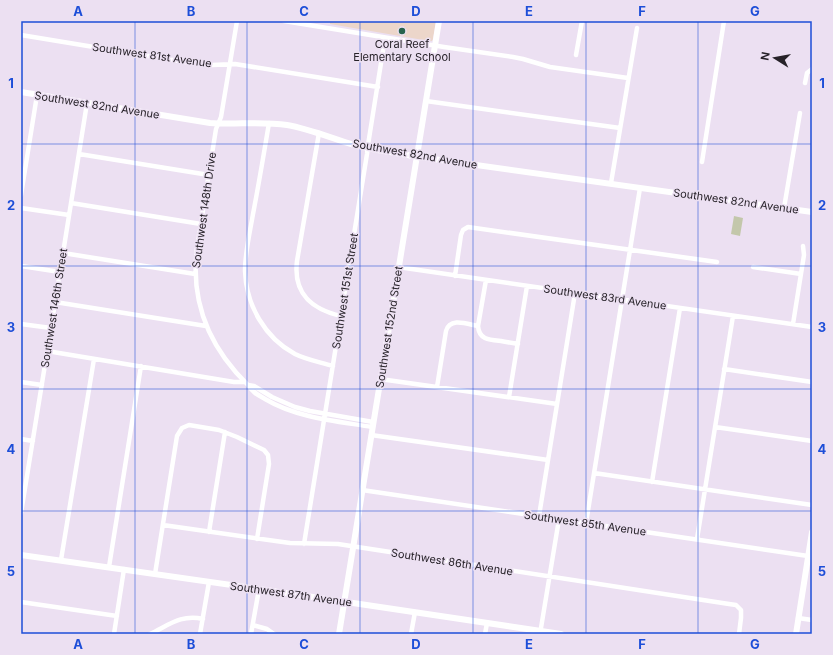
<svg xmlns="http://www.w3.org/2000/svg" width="833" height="655" viewBox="0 0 833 655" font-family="Inter,sans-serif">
  <rect width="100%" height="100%" fill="#ece0f2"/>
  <!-- education -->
  <path fill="#ecd6ca" d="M330 21H436L433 39 432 41H429L330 24Z"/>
  <!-- green -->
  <path fill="#c3c7ab" d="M734 216 743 218 740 236 731 234Z"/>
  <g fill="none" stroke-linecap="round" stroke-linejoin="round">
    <!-- street -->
    <path stroke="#fff" stroke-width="4.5" d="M237 21 221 117 216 129 197 248C190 303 209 347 248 385 252 392 258 395 265 399 297 418 336 421 372 427
      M284 21 444 47 513 57 523 59 550 67 628 78
      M21 35 197 64 212 65 235 64 378 87
      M576 55 582 21
      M805 83 807 73 812 69
      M426 101 620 128
      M269 123C264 153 259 183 253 214 250 232 245 252 245 271 246 305 265 338 295 354 307 360 320 362 333 366
      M319 133 297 261C293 293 311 309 341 316
      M79 154 209 175
      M702 162 724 21
      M611 183 637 28
      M21 195 37 95
      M71 203 201 224
      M21 208 69 215
      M784 208 800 113
      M63 253 195 274
      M21 266 60 272
      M398 267 812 327
      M753 267 801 274
      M455 276 461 235 463 230 468 227 717 262
      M486 280 478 326C479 340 490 340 501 341 506 342 512 343 518 344
      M55 302 206 326
      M21 324 51 328
      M793 324 804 255 803 246
      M47 351 234 382H244
      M724 369 812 382
      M380 379 557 404
      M21 382 42 385
      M248 385 254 386 272 397 295 407 310 411 373 422
      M437 387 446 331C450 317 467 324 478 326
      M509 397 527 286
      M715 427 812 441
      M371 435 548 460
      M21 439 33 441
      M594 473 812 505
      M652 482 680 308
      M362 490 808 556
      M21 513 60 272 87 103
      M539 516 575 293
      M586 523 640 188
      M163 525 290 543 338 544 729 604 736 605 741 610V618L739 634
      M209 532 225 432
      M697 539 733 316
      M304 544 367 154 368 145 385 38
      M61 560 94 359
      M109 567 141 366
      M155 574 177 436 182 428 189 425 219 430 237 437 264 450 268 455 269 464 257 539
      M21 602 117 616
      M798 618 812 620
      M253 625 267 629 274 634
      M114 634 124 569
      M150 634C169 625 181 614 203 619
      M200 634 209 582
      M251 634 259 589
      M411 634 415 612
      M485 634 487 623
      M540 634 559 519"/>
    <!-- secondary -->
    <path stroke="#fff" stroke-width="6" d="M21 92 210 123C235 125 261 121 287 125 310 129 331 138 354 145 373 150 393 152 412 156L812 212
      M21 555 259 589 561 634
      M339 634 439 21
      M796 634 812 532"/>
  </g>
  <!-- grid -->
  <path fill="none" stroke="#1d4ed8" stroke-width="1" stroke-opacity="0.55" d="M135 21V634M247 21V634M360 21V634M473 21V634M586 21V634M698 21V634M21 144H812M21 266H812M21 389H812M21 511H812"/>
  <!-- markers -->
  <circle fill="#26624d" stroke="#ece0f2" stroke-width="1.5" cx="402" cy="31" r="4"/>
  <g text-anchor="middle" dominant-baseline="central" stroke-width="3" stroke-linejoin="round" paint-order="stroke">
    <!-- poi labels -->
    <g font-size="11" fill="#272229" stroke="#ece0f2">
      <text x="402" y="44">Coral Reef<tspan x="402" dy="13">Elementary School</tspan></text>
    </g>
    <!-- street labels -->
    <g font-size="11" fill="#272229" stroke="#ece0f2">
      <text transform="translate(152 55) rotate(8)">Southwest 81st Avenue</text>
      <text transform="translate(97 105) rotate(9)">Southwest 82nd Avenue</text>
      <text transform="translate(415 154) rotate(10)">Southwest 82nd Avenue</text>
      <text transform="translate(736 201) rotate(8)">Southwest 82nd Avenue</text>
      <text transform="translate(204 210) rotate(-82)">Southwest 148th Drive</text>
      <text transform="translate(345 291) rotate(-81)">Southwest 151st Street</text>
      <text transform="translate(605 297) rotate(8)">Southwest 83rd Avenue</text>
      <text transform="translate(54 308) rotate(-81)">Southwest 146th Street</text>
      <text transform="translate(389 327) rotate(-81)">Southwest 152nd Street</text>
      <text transform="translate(585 523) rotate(8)">Southwest 85th Avenue</text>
      <text transform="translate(452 562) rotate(9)">Southwest 86th Avenue</text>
      <text transform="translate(291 594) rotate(8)">Southwest 87th Avenue</text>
    </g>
  </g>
  <!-- border -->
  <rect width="833" height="655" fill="none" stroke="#ece0f2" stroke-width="44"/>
  <!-- north arrow -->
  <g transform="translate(775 58) rotate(281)" stroke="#ece0f2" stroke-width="3" paint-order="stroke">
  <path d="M0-3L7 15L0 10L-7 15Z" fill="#272229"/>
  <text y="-6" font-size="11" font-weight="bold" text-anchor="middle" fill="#272229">N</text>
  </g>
  <rect x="22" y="22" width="789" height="611" fill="none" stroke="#1d4ed8" stroke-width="1.5"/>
  <g font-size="13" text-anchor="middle" font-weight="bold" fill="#1d4ed8">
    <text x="78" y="16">A</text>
    <text x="191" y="16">B</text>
    <text x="304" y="16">C</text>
    <text x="416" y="16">D</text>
    <text x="529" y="16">E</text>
    <text x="642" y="16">F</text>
    <text x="755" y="16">G</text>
    <text x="11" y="88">1</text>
    <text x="822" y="88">1</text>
    <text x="11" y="210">2</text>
    <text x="822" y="210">2</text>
    <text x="11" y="332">3</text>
    <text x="822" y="332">3</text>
    <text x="11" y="454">4</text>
    <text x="822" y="454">4</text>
    <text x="11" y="576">5</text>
    <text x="822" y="576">5</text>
    <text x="78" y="649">A</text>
    <text x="191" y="649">B</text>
    <text x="304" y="649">C</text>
    <text x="416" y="649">D</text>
    <text x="529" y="649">E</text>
    <text x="642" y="649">F</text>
    <text x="755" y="649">G</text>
  </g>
</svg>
